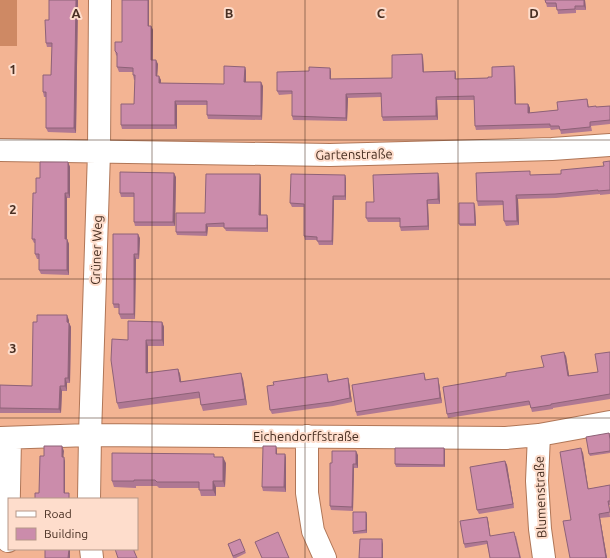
<svg xmlns="http://www.w3.org/2000/svg" width="610" height="558" viewBox="0 0 610 558" font-family="Ubuntu,sans-serif">
  <rect width="100%" height="100%" fill="#f3b493"/>
  <!-- park -->
  <path fill="#ce8964" d="M0 0H17V46H0Z"/>
  <g fill="none" stroke-linecap="round" stroke-linejoin="round">
    <!-- minor casing -->
    <g stroke="#b07657" stroke-width="24">
      <path id="minor" d="M0 150 330 155 552 149 610 145
        M539 435 537 481 540 529 544 558
        M307 436V493L313 531 325 558
        M0 438 90 435 506 438 539 435 610 422
        M89 499 90 435 99 152 100 0
        M8 541 10 438
        M91 549 92 558"/>
    </g>
    <!-- minor -->
    <use href="#minor" stroke="#fff" stroke-width="22"/>
  </g>
  <!-- wall -->
  <path fill="#af7893" d="M49 0H78L76 133 48 132 46 128V97H44L43 92 51 75 52 47H47L46 43 49 20Z
    M585 0 586 10H576V13L558 14 557 7H547L546 3Z
    M149 26H151L153 30V60L158 64 157 76 161 80V83L224 84 245 67 246 71V82L263 86 262 120 208 119 207 115V105H177V129H122L121 125 134 104 135 80H134L133 75V72H119L117 67V56L116 55 115 51 122 42Z
    M423 57 424 72 455 71 456 74V79L488 78 515 70 516 104H528L530 108V113L558 110 587 99 589 107H597L610 106V124L591 126 592 131 561 134 560 129 551 130 550 128 476 130 475 126 474 100H437L438 120 383 121 382 117 381 97 348 98 347 121 293 120 292 116V94L279 95 277 91 309 71 330 68 331 72V79L392 78Z
    M610 161V194L600 195V194L556 198 518 199 519 225 506 226 504 221V205L478 206 477 201 531 175 561 174 604 166Z
    M68 162 70 167V198H67V239L69 244V275L41 274 39 270V259H37L35 254V243H34L32 239 36 193 40 178Z
    M260 174 261 178V215L268 219V232L226 231 224 227H208L207 236 177 235 176 232 205 213Z
    M345 175 346 179V200H334L333 245H319L317 240H305L304 236V207H292L290 203Z
    M176 177 175 226H135L134 222V197H121L120 193Z
    M439 177 440 204H428L429 230 401 231 400 227V222H368L366 218 374 202Z
    M475 206 476 226H460L459 224Z
    M140 238 139 259H136L135 319H121L119 314V308H114L113 304Z
    M69 320V323L71 327 70 383H67V391H62L61 413H0V385L32 386Z
    M162 322 164 327V346H148V373L178 369 180 374 181 381 243 379 247 405 203 411 201 405 200 398 119 409 117 403 128 340Z
    M610 352V399L553 408V409L532 412 530 405 448 418 447 414 506 376 544 367 566 356 569 376 598 372Z
    M424 373 426 380 439 383 442 403 357 416 356 412Z
    M327 374 329 381 348 378 349 382 352 402 333 406 272 414 270 410Z
    M609 433 610 435V453L590 456 589 454Z
    M444 448 445 450V467H396L395 464Z
    M277 450V454H285L286 458V492L263 491 262 487Z
    M583 453 588 489 610 485V505H609L610 517 600 518 607 558H570L571 520Z
    M358 455V468H354L353 511 331 510 330 506Z
    M505 461 507 465 514 508 479 514 477 510Z
    M226 463 225 487H216V496H201L199 488H159L157 486H136V488L114 487 112 481Z
    M366 512 367 515V533L353 534V532Z
    M487 517 488 520 490 536H516L521 558H490L487 544 465 548 464 544Z
    M240 539 246 553 236 558H233L228 544Z"/>
  <!-- shaded-wall -->
  <path fill="#8e6278" d="M76 0H78L76 133 74 128Z
    M148 0H149V30L148 26Z
    M584 0H585L586 10 584 6Z
    M151 26 153 30 152 64 151 60Z
    M422 54 423 57 424 76 423 72Z
    M156 60 158 64 157 80 156 76Z
    M514 66 515 70 516 108 515 104Z
    M245 67 246 71V86L244 82Z
    M330 68 331 72V83L330 79Z
    M455 71 456 74V83L455 79Z
    M159 76 161 80V87L159 83Z
    M261 82 263 86 262 120 261 116Z
    M346 94 348 98 347 121 346 118Z
    M436 97 437 100 438 120 436 116Z
    M175 101 177 105V129L175 125Z
    M528 104 530 108V117L528 113Z
    M68 162 70 167V198L68 193Z
    M174 173 176 177 175 226 173 222Z
    M438 173 439 177 440 204 438 199Z
    M260 174 261 178V219L259 215Z
    M345 175 346 179V200L345 196Z
    M65 193 67 198V244L65 239Z
    M516 195 518 199 519 225 517 221Z
    M333 196 334 200 333 245 332 241Z
    M427 200 428 204 429 230 428 226Z
    M474 203 475 206 476 226 475 224Z
    M267 215 268 219V232L267 228Z
    M206 224 208 227 207 236 206 232Z
    M138 234 140 238 139 259 138 254Z
    M67 239 69 244V275L67 270Z
    M134 254 136 259 135 319 134 314Z
    M67 315 69 320V327L67 322Z
    M162 322 164 327V346L162 340Z
    M69 323 71 327 70 383 68 378Z
    M146 340 148 346V379L146 373Z
    M564 352 566 356 570 381 568 376Z
    M178 369 180 374 182 387 180 382Z
    M241 373 243 379 247 405 245 399Z
    M65 378 67 383V391L65 386Z
    M348 378 349 382 352 402 350 398Z
    M438 378 439 383 442 403 440 398Z
    M60 386 62 391 61 413 59 409Z
    M62 446 64 451 63 461 62 457Z
    M276 446 277 450V458L276 454Z
    M444 448 445 450V467L444 465Z
    M581 448 583 453 589 493 588 489Z
    M356 451 358 455V468L356 464Z
    M285 454 286 458V492L284 487Z
    M64 457 65 461V497L64 493Z
    M223 457 226 463 225 487 223 481Z
    M505 461 507 465 514 508 513 504Z
    M353 464 354 468 353 511 352 507Z
    M213 481 216 487V496L213 490Z
    M366 512 367 515V533L366 530Z
    M599 514 600 518 607 558H606Z
    M487 517 488 520 491 540 490 536Z
    M382 539 383 544V558H382Z
    M69 549H70V558H68Z"/>
  <!-- building -->
  <path fill="#cb8cab" stroke="#8e6278" d="M49 0H76L74 128H46V92H43V75H51L52 43H46L45 20H49Z
    M122 0H148V26H151V60H156V76H159V83L224 84V66L245 67 244 82H261V116L207 115V101H175V125H121V104H134L135 75H133V68L117 67V53L115 51V42H122Z
    M545 0H584V6H575V9L557 10 556 3H546Z
    M422 54 423 72 455 71V79L488 78V77H492V67L514 66 515 104H528V113L558 110 557 102 587 99 588 107 596 106V107L610 106V120L590 122V127L560 130 559 126H550V124L475 126 474 96 436 97V116L382 117 381 93 346 94V118L292 116V91H277V72L309 71V67L330 68V79L392 78V55Z
    M610 161V190L598 191V190L555 194 516 195 517 221H504L503 201H477L476 173 530 171V175L561 174V170L604 166 603 162Z
    M40 162H68V193H65V239H67V270H39V254H35V239H32L33 193H36V178H40Z
    M120 172 174 173 173 222H134V193H120Z
    M438 173V199L427 200 428 226 400 227V218H366V202H374L373 175Z
    M206 174H260L259 215H267V228H224V223L206 224V232H176V213H205Z
    M291 174 345 175V196H333L332 241H317V237L304 236V204L290 203Z
    M459 203H474L475 224H459Z
    M113 234H138V254H134V314H119V304H113Z
    M37 315H67V322L69 323 68 378H65V386H60L59 409 0 408V385L32 386 33 322H37Z
    M128 321 162 322V340H146V373L178 369 180 382 241 373 245 399 201 405 199 392 117 403 111 360 112 339 128 340Z
    M564 352 568 376 598 372 595 354 610 352V394L551 404V405L531 408 529 401 447 414 443 387 506 376V373L544 367 541 356Z
    M424 373 425 380 438 378 440 398 356 412 352 385Z
    M327 374 328 382 348 378 350 398 331 402 270 410 267 386 274 385 273 382Z
    M609 433 610 439V451L589 454 586 437Z
    M44 446H62V457H64V493H69V499H35V493H39L40 456H44Z
    M263 446H276V454H285L284 487H262Z
    M395 448H444V465L395 464Z
    M581 448 588 489 610 485V501H608L610 512 599 514 606 558H570L563 521 571 520 560 452Z
    M332 451H356V464H353L352 507 330 506V463H332Z
    M112 453 214 454V457H223V481H213V490H199V482H157L155 480H134V481H112Z
    M505 461 513 504 477 510 470 467Z
    M353 512H366V530L353 532Z
    M487 517 490 536 514 532 520 558H490L487 541 464 544 460 521Z
    M278 532 289 558H262L255 542Z
    M240 539 245 551 233 556 228 544Z
    M360 539H382V558H359Z
    M45 549H69L68 558H45Z
    M115 549H134V551L137 558H118Z"/>
  <!-- grid -->
  <path fill="none" stroke="#482f22" stroke-width="1" stroke-opacity="0.55" d="M152 0V558M305 0V558M458 0V558M0 140H610M0 279H610M0 418H610"/>
  <g text-anchor="middle" dominant-baseline="central" stroke-width="4" stroke-linejoin="round" paint-order="stroke">
    <!-- street labels -->
    <g font-size="13" fill="#482f22" stroke="#feddcc">
      <text transform="translate(354 154) rotate(-1)">Gartenstraße</text>
      <text transform="translate(96 250) rotate(-88)">Grüner Weg</text>
      <text x="306" y="436">Eichendorffstraße</text>
      <text transform="translate(540 497) rotate(-92)">Blumenstraße</text>
    </g>
  </g>
  <g font-size="13" text-anchor="middle" font-weight="bold" fill="#482f22" stroke="#feddcc" stroke-width="4" stroke-linejoin="round" paint-order="stroke">
    <text x="76" y="18">A</text>
    <text x="229" y="18">B</text>
    <text x="381" y="18">C</text>
    <text x="534" y="18">D</text>
    <text x="13" y="74">1</text>
    <text x="13" y="214">2</text>
    <text x="13" y="353">3</text>
  </g>
  <!-- legend -->
  <rect x="8" y="498" width="130" height="52" fill="#feddcc" stroke="#b59788"/>
  <rect x="16" y="511" width="20" height="6" fill="#ffffff" stroke="#b59788"/>
  <text x="44" y="518" font-size="12" fill="#482f22">Road</text>
  <rect x="16" y="528" width="20" height="12" fill="#cb8cab" stroke="#b59788"/>
  <text x="44" y="538" font-size="12" fill="#482f22">Building</text>
</svg>
